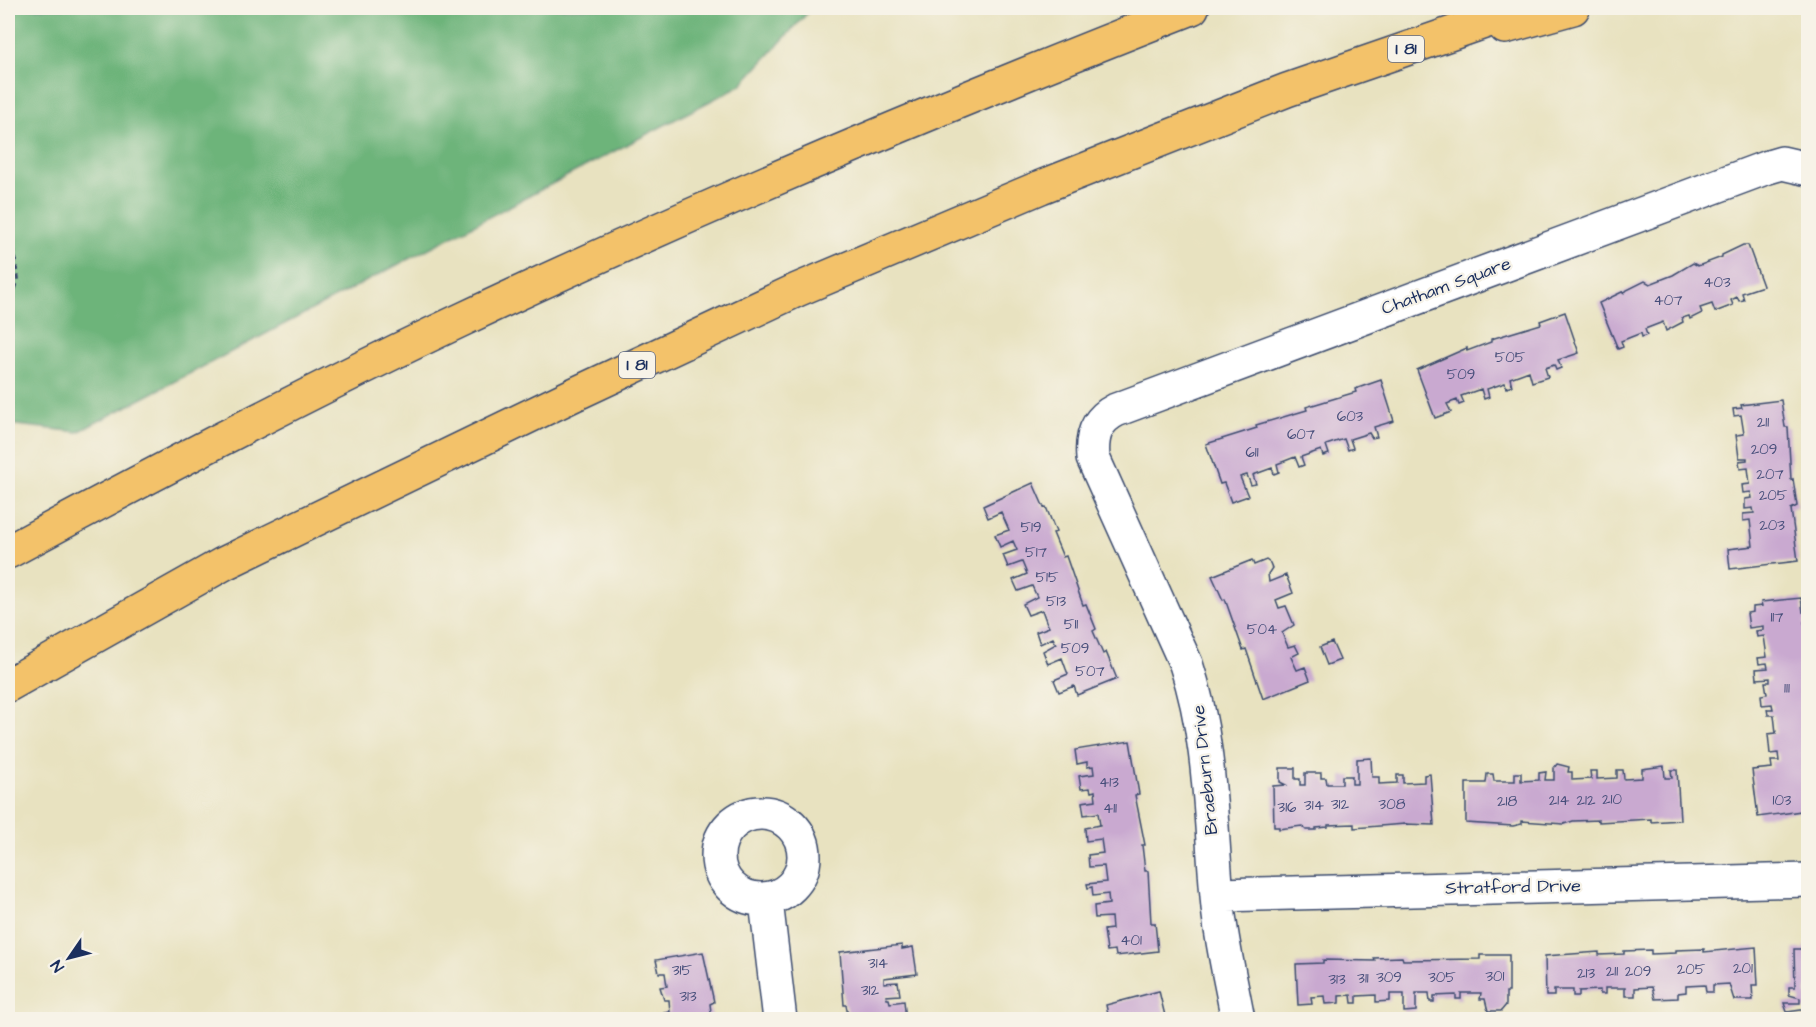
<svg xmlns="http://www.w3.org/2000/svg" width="1816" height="1027" viewBox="0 0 1816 1027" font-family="'Architects Daughter',sans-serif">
  <rect width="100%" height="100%" fill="#f7f3e8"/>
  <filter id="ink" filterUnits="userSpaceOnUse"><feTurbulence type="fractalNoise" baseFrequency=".0167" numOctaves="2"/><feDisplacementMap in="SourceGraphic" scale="12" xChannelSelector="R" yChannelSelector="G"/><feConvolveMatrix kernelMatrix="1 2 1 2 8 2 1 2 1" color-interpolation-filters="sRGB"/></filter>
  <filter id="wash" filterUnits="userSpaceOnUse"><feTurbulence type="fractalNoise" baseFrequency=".008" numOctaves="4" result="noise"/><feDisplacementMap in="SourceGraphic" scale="24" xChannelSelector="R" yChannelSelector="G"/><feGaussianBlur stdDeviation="1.35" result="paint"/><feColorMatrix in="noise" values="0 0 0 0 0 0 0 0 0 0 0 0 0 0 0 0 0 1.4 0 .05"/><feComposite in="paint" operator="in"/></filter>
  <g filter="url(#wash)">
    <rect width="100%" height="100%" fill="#e8e2c0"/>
    <!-- forest -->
    <path fill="#6db47a" stroke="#44726c" stroke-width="1.5" d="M8 8H812L741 85 78 432 8 424Z"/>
    <g id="blocks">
      <!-- building -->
      <path fill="#c9a9d0" d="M1743 245H1748L1763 286 1742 293 1744 300 1739 301 1737 297 1731 300 1733 305 1715 312 1712 304 1700 308 1702 313 1690 319 1689 316 1682 318 1683 322 1666 331 1663 322 1645 329 1647 335 1642 337 1641 333 1621 341 1623 347 1618 349 1599 303 1622 292 1624 294 1623 292 1645 281 1650 284 1673 275 1693 263 1698 266 1722 257V255Z
        M1565 312 1579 353 1558 360 1561 368 1556 370 1554 365 1545 368 1548 377 1532 382 1529 371 1510 378 1512 386 1507 388 1505 383 1487 389 1489 397 1484 399 1481 389 1461 396 1464 403 1459 405 1457 400 1447 404 1451 412 1435 418 1417 370 1467 348V351L1491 342V339L1541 324 1540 321Z
        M1381 380 1394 421 1374 427 1377 437 1372 438 1369 433 1350 439 1353 448 1348 450 1344 439 1326 445 1329 454 1323 456 1321 450 1301 457 1304 465 1299 467 1295 457 1277 464 1279 472 1274 474 1272 468 1253 475 1256 484 1251 485 1247 475 1240 477 1248 496 1231 502 1224 483 1220 484 1206 444 1257 428 1256 425 1307 410 1306 407 1356 392 1355 389Z
        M1781 400 1785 427H1788L1791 480 1793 479 1797 506 1791 509 1798 561 1730 569 1728 549 1753 546 1750 520 1743 521V514L1754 513 1753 508 1745 509V499L1752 498 1751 492 1743 493 1742 485 1750 484 1748 468 1740 469 1739 461 1747 460V458H1739L1737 442 1736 435 1744 434 1741 415 1734 416 1733 409 1742 408 1741 405Z
        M1033 483 1044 508 1046 507 1056 532 1053 533 1063 557 1066 556 1083 605 1086 604 1096 629 1093 631 1103 654 1106 652 1117 679 1077 695 1074 686 1059 692 1054 680 1068 674 1066 669 1062 658 1048 664 1043 651 1056 644 1053 638 1040 644 1036 632 1049 627 1046 621 1042 610 1028 615 1023 604 1037 597 1032 586 1018 591 1013 580 1027 574 1022 562 1008 567 1003 555 1017 550 1013 541 1000 547 995 535 1009 530 1001 512 988 518 983 506Z
        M1252 560 1254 565 1266 560 1270 563 1272 568 1268 574 1269 582 1286 575 1293 593 1276 600 1279 608 1286 606 1294 625 1282 633 1288 647 1295 645 1299 653 1291 657 1297 670 1305 667 1310 680 1263 699 1246 649 1243 650 1225 599 1223 600 1212 576Z
        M1801 598 1803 612 1806 611 1807 622H1804L1808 638V810L1758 817 1752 770 1772 768 1771 761H1779L1778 753 1770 754 1768 734 1776 733 1774 715H1768L1767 709H1773L1772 704 1762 705 1761 695 1767 694 1765 682H1770V678L1757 679 1756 669 1768 668 1767 663 1759 664 1758 658 1767 657 1764 636 1757 637 1756 631 1763 630V626L1749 628 1747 613 1753 612V607L1762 606 1761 602Z
        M1332 642 1340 660 1327 665 1320 647Z
        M1130 741 1139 794 1135 795 1145 845H1142L1145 871H1148L1151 923H1155L1158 951 1116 956 1115 950 1107 951 1104 930 1112 929 1111 917 1095 918 1094 906 1109 904 1108 894 1093 896 1092 887 1088 888 1087 884 1106 882 1104 866 1089 867 1088 855 1103 853 1101 839 1086 841 1085 828 1100 825 1098 813 1084 815 1082 802 1096 800 1095 791 1091 792 1090 788 1081 789 1079 776 1094 774 1093 766 1087 767V762L1077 764 1075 750Z
        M1371 758 1372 777H1379V784L1397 783V775H1403V783L1424 782V775L1430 774 1434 825 1405 824 1354 828V824L1328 825V827L1316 828V830H1306L1302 826 1279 829V827H1274L1273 786 1286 785 1280 782V768H1295V779H1300V785H1305V773H1321V778H1326L1327 784H1342V776H1352V784H1357V759Z
        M1557 764 1569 767 1568 772H1572V780L1591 779 1590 771H1597V779L1617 778V770H1623L1624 779 1642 778V769L1664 766 1665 778H1672L1671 770H1677L1680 820 1651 822V819L1599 822V820L1573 821 1564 824 1522 821V824L1513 826 1466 823V783H1486L1487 774H1493L1494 781H1515V773H1521V781L1539 780V773L1546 772 1545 780H1554V768Z
        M902 945V949L913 947 917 974 884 978V983L898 982 900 995 886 996 887 999H889L890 1003 904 1001 906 1020H849L846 1005H844L840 952Z
        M1804 945H1808V989H1806V995H1808V1009L1787 1012 1784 1003H1800V998L1789 995V987H1795L1794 949H1804Z
        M1756 947 1758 985H1752L1753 1000H1734L1729 984 1713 985V992H1706L1705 985 1686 986V992L1678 993V998L1655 999 1652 987 1635 988V996H1625V988H1605V994H1600V990L1579 991V996H1573V990H1554V996H1546L1545 956 1599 952V955L1624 954V951L1651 950V954L1676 953V950L1704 949V952Z
        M703 952 714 1002 710 1004 712 1020H665L663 1013 670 1012 669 1000H664L660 987 667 986 665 973H659L656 960Z
        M1480 955H1509V992H1506V1005L1501 1011H1488L1485 999H1480L1481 993H1461V999H1456V995L1434 996V1002H1430L1429 993H1416V1011L1404 1012V994H1390V1001L1376 1002V995L1357 996V1003H1352L1351 995 1339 996V1003L1325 1004 1324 996 1311 997 1312 1004 1298 1005 1296 964 1323 963V960L1375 961 1374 958 1402 957 1403 960 1480 959Z
        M1159 991 1166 1020H1125L1124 1015 1109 1019 1106 1005Z"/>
    </g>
  </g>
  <g filter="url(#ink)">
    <use href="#blocks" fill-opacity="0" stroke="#3a4a6d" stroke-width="1.5"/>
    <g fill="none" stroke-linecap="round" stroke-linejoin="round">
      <!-- minor casing -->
      <g stroke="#3a4a6d" stroke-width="36">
        <path id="minor" d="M718 856a43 43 0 1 1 86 0a43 43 0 1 1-86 0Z
          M1217 895 1808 880
          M766 901 780 1020
          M1238 1020C1231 982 1222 945 1218 907 1210 825 1212 742 1186 664L1093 458C1091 436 1096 420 1116 410L1765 168 1782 163 1808 169"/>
      </g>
      <!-- highway casing -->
      <g stroke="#3a4a6d" stroke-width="36">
        <path id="highway" d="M1505 27 1573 8
          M8 552C156 472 305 394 457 322 698 208 944 105 1192 8
          M8 685 223 564 573 395 797 290 1041 187 1287 90 1525 8"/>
      </g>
      <!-- path -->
      <path stroke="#3a4a6d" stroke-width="4" stroke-dasharray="4.5 4.5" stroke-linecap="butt" d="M8 204 18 280 15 288 8 293"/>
      <!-- minor -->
      <use href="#minor" stroke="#fff" stroke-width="33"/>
      <!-- highway -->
      <use href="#highway" stroke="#f3c26a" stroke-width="33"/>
    </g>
  </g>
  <g text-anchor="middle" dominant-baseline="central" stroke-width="4.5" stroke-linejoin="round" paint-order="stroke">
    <!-- number labels -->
    <g font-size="15" fill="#464e7a">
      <text x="1717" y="282">403</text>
      <text x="1668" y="300">407</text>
      <text x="1510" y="357">505</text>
      <text x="1461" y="374">509</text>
      <text x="1350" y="416">603</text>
      <text x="1763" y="422">211</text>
      <text x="1301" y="434">607</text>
      <text x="1764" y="449">209</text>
      <text x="1252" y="452">611</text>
      <text x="1770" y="474">207</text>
      <text x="1773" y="495">205</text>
      <text x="1772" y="525">203</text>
      <text x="1031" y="527">519</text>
      <text x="1036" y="552">517</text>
      <text x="1047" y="577">515</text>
      <text x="1056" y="601">513</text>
      <text x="1777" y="617">117</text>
      <text x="1071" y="624">511</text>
      <text x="1262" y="629">504</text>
      <text x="1075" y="648">509</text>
      <text x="1090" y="671">507</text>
      <text x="1787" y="688">111</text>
      <text x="1109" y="782">413</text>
      <text x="1612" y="799">210</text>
      <text x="1559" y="800">214</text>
      <text x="1586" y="800">212</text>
      <text x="1782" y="800">103</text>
      <text x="1507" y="801">218</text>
      <text x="1340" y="804">312</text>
      <text x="1392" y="804">308</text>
      <text x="1314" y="805">314</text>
      <text x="1287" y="807">316</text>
      <text x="1110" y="808">411</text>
      <text x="1131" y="940">401</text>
      <text x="878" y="963">314</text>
      <text x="1743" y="968">201</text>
      <text x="1691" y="969">205</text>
      <text x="682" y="970">315</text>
      <text x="1612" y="971">211</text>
      <text x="1638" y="971">209</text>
      <text x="1586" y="973">213</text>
      <text x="1495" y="976">301</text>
      <text x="1389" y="977">309</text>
      <text x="1442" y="977">305</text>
      <text x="1363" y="978">311</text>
      <text x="1337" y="979">313</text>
      <text x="870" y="990">312</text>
      <text x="688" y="996">313</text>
    </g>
    <!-- shield labels -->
    <g fill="#f7f3e8" stroke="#5d6a87" stroke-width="1.5">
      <rect x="1388" y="36" width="36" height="26" rx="4.5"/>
      <rect x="619" y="352" width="36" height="26" rx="4.5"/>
    </g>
    <g font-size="16" font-weight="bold" fill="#1b2f5e">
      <text x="1406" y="49">I 81</text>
      <text x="637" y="365">I 81</text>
    </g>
    <!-- street labels -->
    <g font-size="18" fill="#1b2f5e" stroke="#f7f3e8">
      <text transform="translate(1446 286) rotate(-20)">Chatham Square</text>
      <text transform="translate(1205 770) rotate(-96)">Braeburn Drive</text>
      <text transform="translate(1513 887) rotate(-1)">Stratford Drive</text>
    </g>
  </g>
  <!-- margin -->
  <rect width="1816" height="1027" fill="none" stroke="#f7f3e8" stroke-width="30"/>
  <!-- north arrow -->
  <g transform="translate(69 958) rotate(235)" stroke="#f7f3e8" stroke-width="4.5" paint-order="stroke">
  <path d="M0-4.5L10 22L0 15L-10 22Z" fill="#1b2f5e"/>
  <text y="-9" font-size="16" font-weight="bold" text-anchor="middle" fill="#1b2f5e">N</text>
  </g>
</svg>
